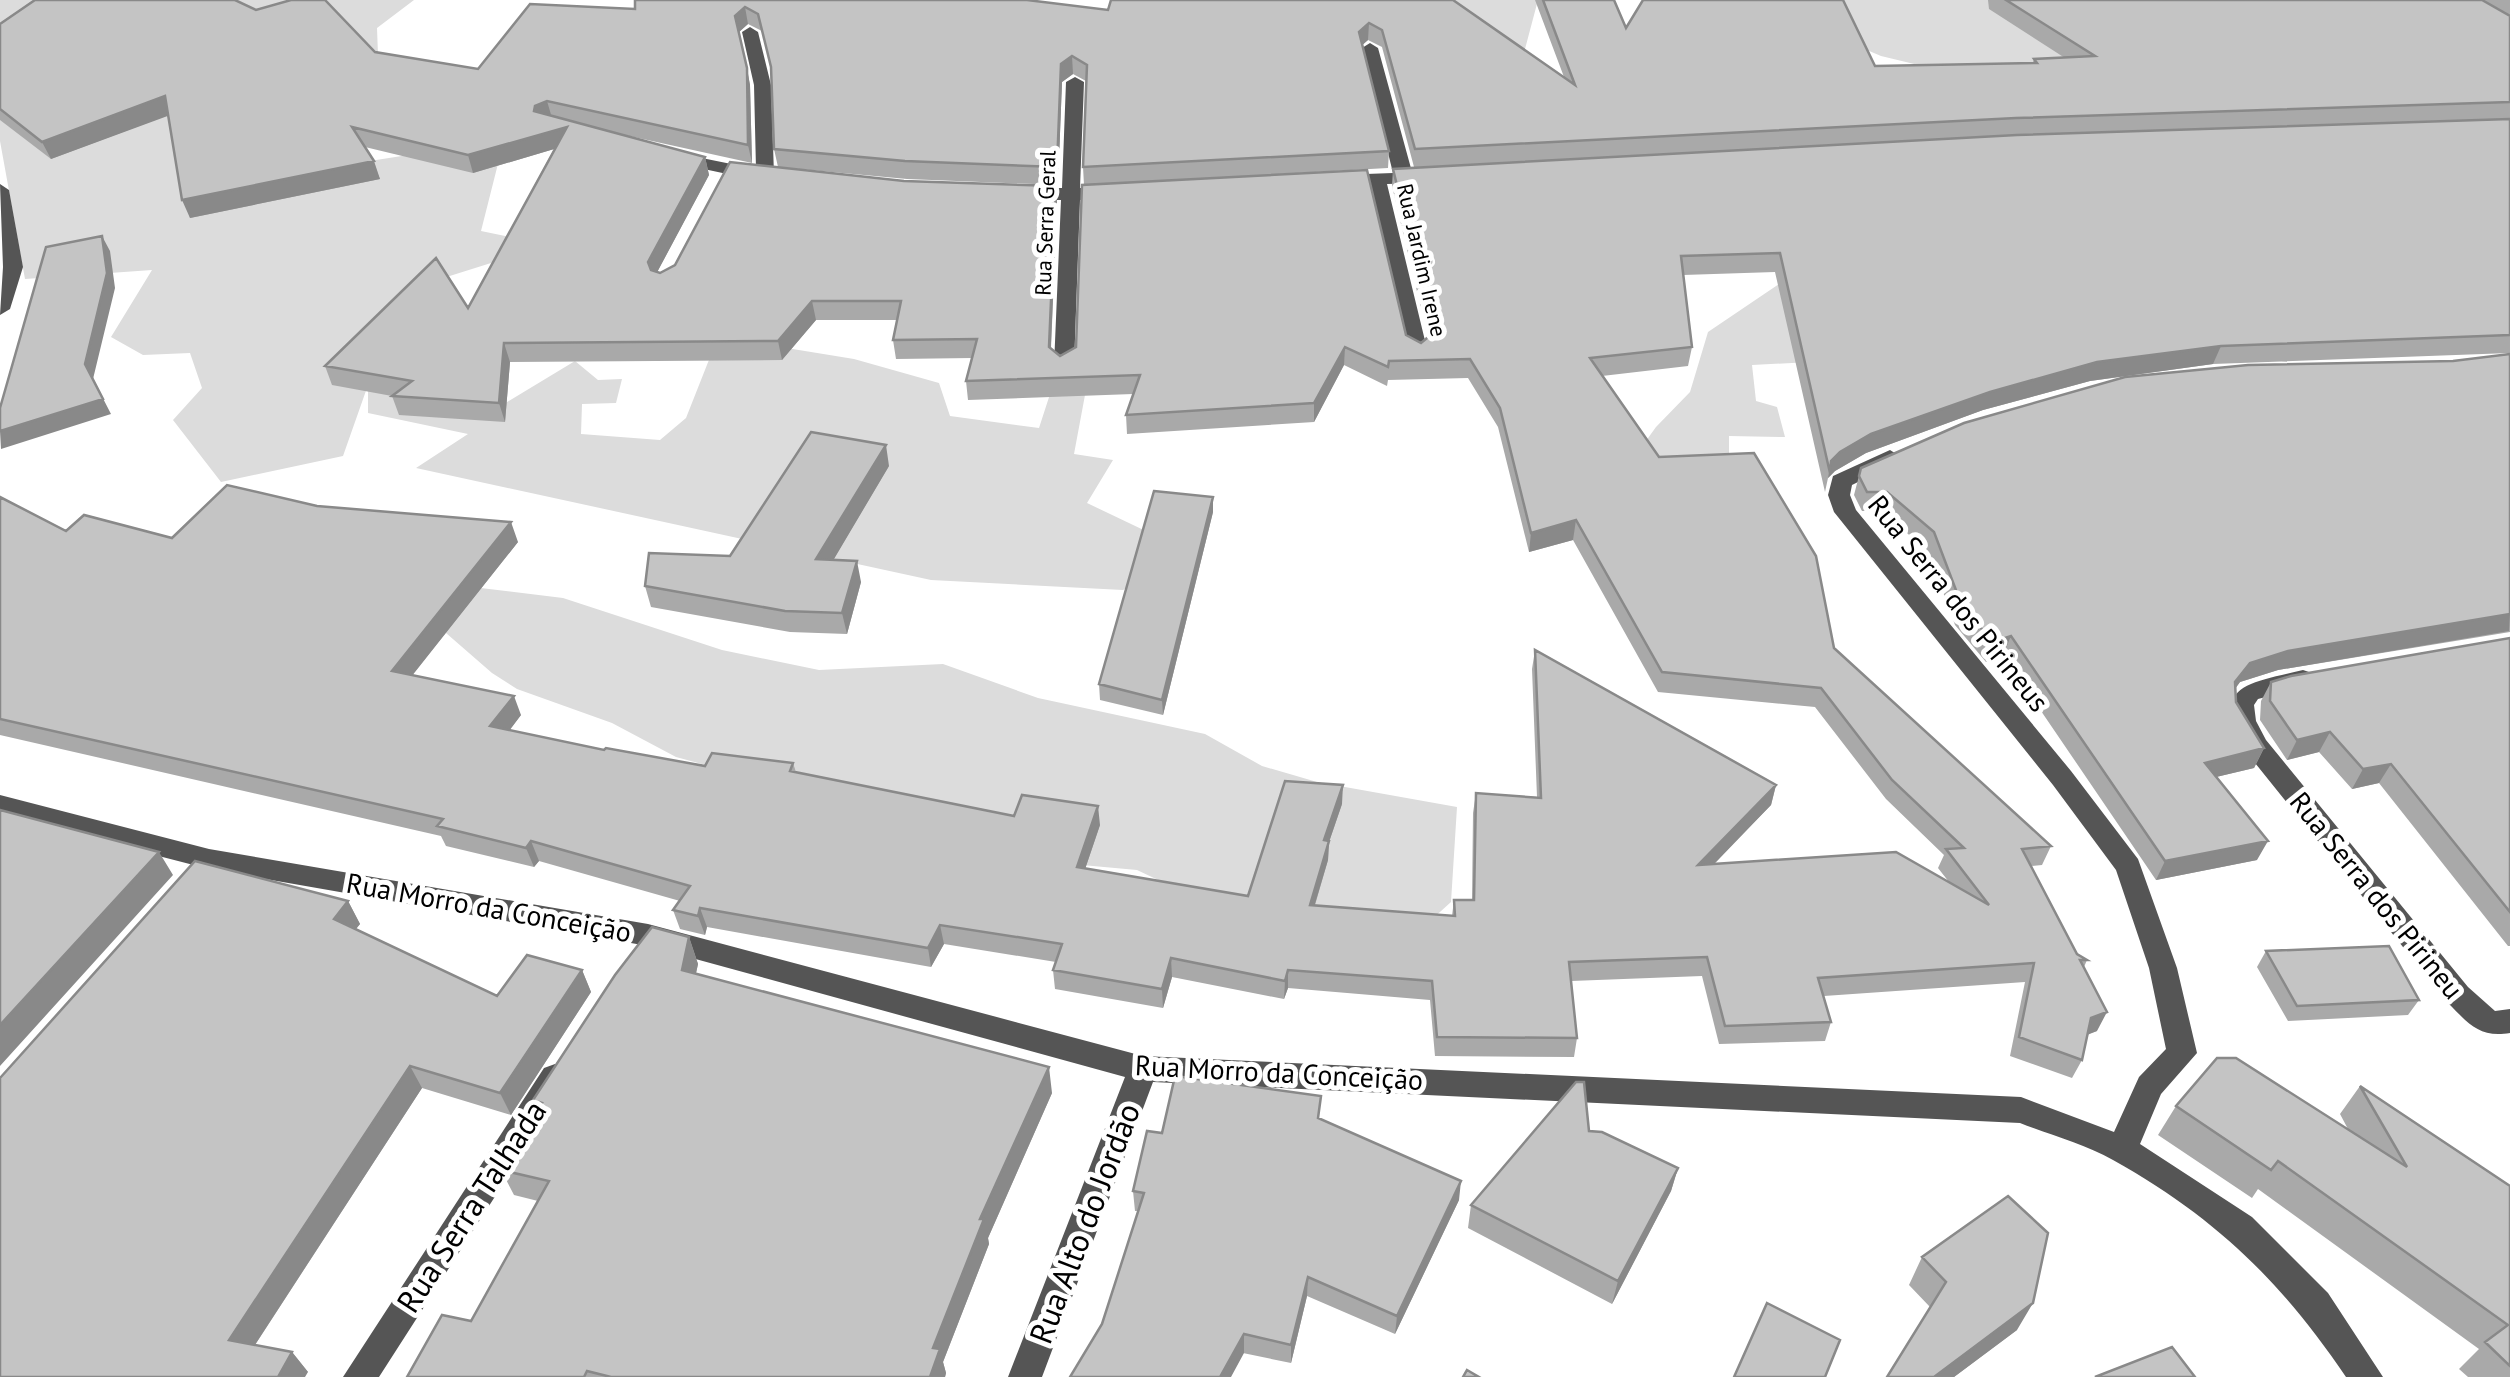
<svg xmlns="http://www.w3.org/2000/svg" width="2510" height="1377" viewBox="0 0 2510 1377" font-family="'PT Sans',sans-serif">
  <rect width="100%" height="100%" fill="#fff"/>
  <!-- green -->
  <path fill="#dcdcdc" d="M0 0H414L377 28 380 109 357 163 504 140 481 231 520 239 491 263 437 280 494 410 575 361 598 380 622 379 616 403 582 404 581 434 660 440 686 418 718 337 854 359 939 383 950 416 1039 428 1051 391 1085 395 1074 454 1113 460 1087 503 1152 534 1168 565 1123 590 931 580 416 468 468 434 368 413V385L343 456 221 482 173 420 202 388 190 353 143 355 111 337 152 270 25 279 0 141Z
    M1261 0H1538L1525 49 1487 51Z
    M1707 0H2103L2060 47 2063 57 2024 71 1935 69 1881 56 1834 36Z
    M1779 284 1848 360 1752 365 1756 401 1777 407 1785 437 1729 436V463L1615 484 1656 427 1690 392 1708 332Z
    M397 578 563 598 722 650 819 670 943 664 1038 698 1205 734 1262 766 1317 782 1457 807 1451 902 1419 931 1173 887 1137 870 1071 864 676 757 612 723 517 689 492 673 446 633Z"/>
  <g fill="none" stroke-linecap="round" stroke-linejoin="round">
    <!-- minor -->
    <path fill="#555" fill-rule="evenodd" d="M750 27 758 32 771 85 774 175 760 181 671 162V154L677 153 756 169 754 85 742 32Z
      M1370 43 1378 48 1412 172 1424 171 1433 177 1424 183 1387 184 1428 353 1418 359 1408 353 1369 185 1339 187 1330 181 1339 175 1393 173 1362 48Z
      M1075 77 1084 82 1080 188H1114L1123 194 1114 200H1080L1074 366 1064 372 1054 366 1061 200H1024L1015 194 1024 188H1062L1066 82Z
      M0 184 9 190 23 267 10 309 0 315 3 267Z
      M1890 450 1901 457 1898 462 1852 485 1850 495 1856 510 2071 771 2138 859 2177 968 2197 1053 2161 1094 2140 1144 2252 1217 2328 1293 2383 1377H2346C2281 1281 2215 1217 2113 1160 2085 1144 2050 1135 2020 1123L1153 1082 1042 1377H1008L1125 1077 648 946 209 869 0 815V795L209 849 648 924 1143 1056 2021 1097 2114 1132 2139 1077 2166 1049 2149 968 2116 870 2053 785 1834 512 1828 495 1833 476Z
      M2303 670 2312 673 2315 679 2312 685 2258 699 2254 705 2256 721 2266 740 2468 987 2495 1011 2510 1009V1033C2479 1038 2469 1024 2448 1003L2247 753C2209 685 2245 684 2303 670Z
      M555 1064 566 1068 570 1077 566 1086 379 1377H343L544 1068Z"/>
  </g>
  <!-- wall -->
  <path fill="#a9a9a9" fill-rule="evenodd" d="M635 0 1108 10 1453 0 1564 77 1535 0H1614L1626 28 1875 66 2033 63 2034 59 2065 58 1989 9 1988 0H2510V353L2213 364 2090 381 1983 410 1866 453 1835 471 1828 478 1825 492 1775 272 1683 275 1692 347 1688 366 1602 376 1659 457 1834 648 2051 846 2042 865 2031 866 2077 954 2087 960 2084 967 2097 1031 2088 1034 2082 1060 2072 1078 2010 1056 2025 982 1824 996 1831 1022 1825 1041 1719 1044 1702 976 1571 981 1577 1038 1574 1057 1435 1056 1430 1000 1288 988 1284 999 1172 977 1163 1008 1055 989 1053 970 1056 962 944 944 931 967 707 927 705 935 680 929 673 910 680 901 539 861 534 867 446 846 441 836 0 735V497L66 531 172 538 317 506 518 542 412 675 521 715 509 730 604 750 705 766 793 763 796 772 1014 816 1100 825 1085 869 1248 896 1342 804 1329 842 1328 860 1315 905 1452 916 1454 900H1472L1473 813 1476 793 1537 797 1532 669 1535 650 1776 785 1771 805 1713 864 1949 882 1938 868 1944 855 1886 799 1815 707 1658 692 1573 540 1529 552 1498 427 1468 378 1388 380 1387 386 1344 365 1314 422 1127 434 1126 415 1133 394 968 400 966 381 972 358 896 359 893 340 897 320H816L782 360 510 362 505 422 399 415 392 396 332 385 325 366 468 308 554 149 473 173 365 147 380 179 190 218 168 115 51 159 0 120V24L256 10 375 52 478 69 635 9ZM748 24 762 31 772 71 774 149 778 167 907 179 1058 185 1062 82 1073 74 1086 81 1083 167 1084 185 1388 168 1389 151 1362 45 1368 40 1382 47 1414 167 1393 169 1392 186 1428 338 1421 343 1406 335 1060 356 1051 349 1057 204 1056 186 904 181 660 273 657 272 709 175 705 157 602 130 752 163 750 85 739 32Z
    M2510 354V632L2278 670 2240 682 2235 689 2236 702 2264 748 2254 768 2216 777 2257 860 2156 880 2003 655 1986 662 1955 625 1928 551 1881 511H1862L1854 495 1861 468 2453 361Z
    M889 466 833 560 861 582 847 634 790 632 651 607 645 586 730 556Z
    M1213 497V512L1163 715 1100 700 1099 684Z
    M2510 638V946H2508L2379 783 2352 789 2319 752 2287 760 2260 720 2261 701 2271 682Z
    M348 901 360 924 356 929 497 996 582 970 591 992 511 1115 422 1088 255 1345 292 1352 308 1372 0 1377Z
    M689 937 698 964 696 973 1052 1093 988 1238 989 1244 943 1362 946 1373 945 1377H407L471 1321 538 1201 514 1195 501 1170 538 1110 533 1100Z
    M2266 951 2419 1000 2408 1015 2288 1021 2257 967Z
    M2360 1086 2510 1186V1377H2468L2459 1369 2479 1349 2258 1189 2252 1198 2158 1135 2176 1106 2348 1129 2340 1114Z
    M1320 1119 1459 1200 1395 1334 1307 1296 1291 1363 1102 1324 1138 1211H1135L1133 1191 1162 1133Z
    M1589 1131 1678 1168 1671 1191 1612 1304 1468 1228 1471 1205Z
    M1922 1257 2017 1330 1954 1377H1887L1930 1307 1909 1285Z"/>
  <!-- shaded-wall -->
  <path fill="#898989" d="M745 7 748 24 738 33 735 16Z
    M1369 23 1368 40 1358 49 1359 32Z
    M1072 56 1073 74 1062 82 1058 185 1057 167 1061 64Z
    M747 68 750 85 752 163 748 145Z
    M165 96 173 114 51 159 42 142Z
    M547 101 552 118 534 111 535 106Z
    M567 127 571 144 473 173 468 155Z
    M705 157 709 175 653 280 648 262Z
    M374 161 380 179 190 218 182 200Z
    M1056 186 1057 204 1050 366 1049 347Z
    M102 236 110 251 115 288 93 379 111 414 1 449 0 431 85 364Z
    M812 301 816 320 782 360 778 341Z
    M504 343 510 362 505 422 499 403Z
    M2221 346 2213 364 2090 381 1983 410 1866 453 1835 471 1828 478 1831 461 1840 452 1871 434 1990 392 2097 362Z
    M1345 347 1344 365 1314 422V403Z
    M886 445 889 466 821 581 816 559Z
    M1213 497V512L1163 715 1162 700Z
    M1576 520 1573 540 1529 552 1531 533Z
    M511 522 518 542 400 691 392 671Z
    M857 561 861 582 847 634 842 613Z
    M2510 614 2509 631 2278 670 2240 682 2225 702 2235 682 2250 663 2288 651Z
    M2011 636 2003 655 1986 662 1993 642Z
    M514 696 521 715 498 746 490 726Z
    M2330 732 2319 752 2287 760 2297 740Z
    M2264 748 2254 768 2195 782 2205 763Z
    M2391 764 2379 783 2352 789 2363 769Z
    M1343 785 1342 804 1329 842 1328 860 1309 924 1310 905 1324 840Z
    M1776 785 1771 805 1694 885 1698 865Z
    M1098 806 1100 825 1079 887 1077 867Z
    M531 841 539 861 534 867 526 848Z
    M2268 841 2257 860 2156 880 2165 861Z
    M159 852 173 875 0 1066V1025Z
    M348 901 360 924 346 941 334 919Z
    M700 908 707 927 705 935 698 916Z
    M940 925 944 944 931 967 928 948Z
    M689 937 698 964 691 996 682 970Z
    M1171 958 1172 977 1163 1008 1162 989Z
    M582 970 591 992 511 1115 500 1093Z
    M1288 970V988L1284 999 1285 981Z
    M2107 1012 2097 1031 2082 1037 2091 1018Z
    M410 1066 422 1088 245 1360 229 1340Z
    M1049 1067 1052 1093 988 1238 989 1244 943 1362 946 1373 945 1377H930L933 1348 980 1219Z
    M1678 1168 1671 1191 1612 1304 1618 1281Z
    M1461 1181 1459 1200 1395 1334 1397 1316Z
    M1308 1277 1307 1296 1291 1363V1345Z
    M2033 1303 2017 1330 1954 1377H1934Z
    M1244 1334V1353L1231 1377H1220Z
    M292 1352 308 1372 305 1377H278Z"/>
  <!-- building -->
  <path fill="#c4c4c4" stroke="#898989" stroke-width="2.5" d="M35 0H235L256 10 291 0H325L375 52 478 69 530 4 635 9V0H1027L1108 10 1111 0H1453L1575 85 1543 0H1614L1626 28 1643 0H1843L1875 66 2037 63 2034 59 2095 56 2006 0H2482L2510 16V102L2016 118 1415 149 1382 30 1369 23 1359 32 1389 151 1083 167 1087 65 1072 56 1061 64 1057 167 905 161 774 149 771 67 758 14 745 7 735 16 747 68 748 145 547 101 535 106 534 111 705 157 648 262 651 270 660 273 675 265 730 162 904 181 1056 186 1049 347 1060 356 1076 347 1082 185 1367 170 1406 335 1421 343 1433 333 1393 169 2017 135 2510 119V335L2221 346 2097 362 1990 392 1871 434 1840 452 1831 461 1830 473 1780 253 1681 256 1692 347 1590 358 1659 457 1754 453 1816 556 1834 648 2051 846 2022 849 2077 954 2087 960H2080L2107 1012 2091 1018 2082 1060 2019 1037 2034 963 1818 978 1831 1022 1725 1026 1707 957 1569 962 1577 1038 1437 1037 1432 981 1288 970 1285 981 1171 958 1162 989 1053 970 1062 944 940 925 928 948 700 908 698 916 673 910 690 886 531 841 526 848 437 826 443 819 0 719V497L66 531 84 515 172 538 227 485 317 506 511 522 392 671 514 696 490 726 604 750 606 748 705 766 712 753 793 763 790 771 1014 816 1022 795 1098 806 1077 867 1248 896 1285 781 1343 785 1324 840 1329 841 1310 905 1455 916 1454 900H1474L1476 793 1541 798 1535 650 1776 785 1698 865 1896 852 1989 905 1946 849 1964 848 1892 780 1821 688 1662 672 1576 520 1531 533 1500 408 1470 359 1389 361 1388 367 1345 347 1314 403 1126 415 1140 375 966 381 977 339 893 340 901 301H812L778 341 504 343 499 403 392 396 412 381 325 366 436 258 468 308 567 127 468 155 352 127 374 161 182 200 165 96 42 142 0 109V24Z
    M102 236 107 273 85 364 103 399 0 431V408L46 247Z
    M2510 354V614L2288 651 2250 663 2235 682 2236 702 2264 748 2205 763 2268 841 2165 861 2011 636 1993 642 1962 606 1934 532 1887 492H1867L1859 476 1861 468 1964 423 2125 377 2248 365 2453 361Z
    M811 432 886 445 816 559 857 561 842 613 785 611 645 586 649 553 730 556Z
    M1154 491 1213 497 1162 700 1099 684Z
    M2510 638V912L2391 764 2363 769 2330 732 2297 740 2270 701 2271 682 2291 676Z
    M0 810 159 852 0 1025Z
    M195 861 348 901 334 919 497 996 527 955 582 970 500 1093 410 1066 229 1340 292 1352 278 1377H0V1078Z
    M652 927 689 937 682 970 1049 1067 980 1219H984L933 1348 940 1349 930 1377H611L587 1371 584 1377H407L442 1315 471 1321 549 1181 501 1170 542 1103 533 1100 615 975Z
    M2389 946 2419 1000 2297 1006 2266 951Z
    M2217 1058H2236L2407 1167 2360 1086 2510 1186V1366L2485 1342 2508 1325 2278 1161 2271 1170 2176 1106Z
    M1175 1076 1321 1096 1318 1118 1461 1181 1397 1316 1308 1277 1291 1345 1244 1334 1220 1377H1070L1102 1324 1144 1193 1133 1191 1147 1131 1162 1133Z
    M1576 1082H1584L1589 1131 1602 1132 1678 1168 1618 1281 1471 1205Z
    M2008 1196 2048 1233 2033 1303 1934 1377H1887L1946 1282 1922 1257Z
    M1767 1303 1840 1340 1825 1377H1734Z
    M2172 1347 2195 1377H2095Z
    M1467 1370 1479 1377H1463Z"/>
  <g text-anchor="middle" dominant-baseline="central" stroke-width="10" stroke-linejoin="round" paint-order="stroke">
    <!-- far-street labels -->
    <g font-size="22" fill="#000" stroke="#fff">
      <text transform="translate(1045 223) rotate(-88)">Rua Serra Geral</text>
      <text transform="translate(1422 260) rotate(77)">Rua Jardim Irene</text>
    </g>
    <!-- street labels -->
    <g font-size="28" fill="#000" stroke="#fff">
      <text transform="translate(1959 603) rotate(51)">Rua Serra dos Pirineus</text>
      <text transform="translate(2377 895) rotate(51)">Rua Serra dos Pirineu</text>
      <text transform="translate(489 907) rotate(10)">Rua Morro da Conceição</text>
      <text transform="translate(1279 1072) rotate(3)">Rua Morro da Conceição</text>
    </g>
    <!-- near-street labels -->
    <g font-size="32" fill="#000" stroke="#fff">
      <text transform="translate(471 1206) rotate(-57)">Rua Serra Talhada</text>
      <text transform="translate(1084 1223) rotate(-69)">Rua Alto do Jordão</text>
    </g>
  </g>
</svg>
